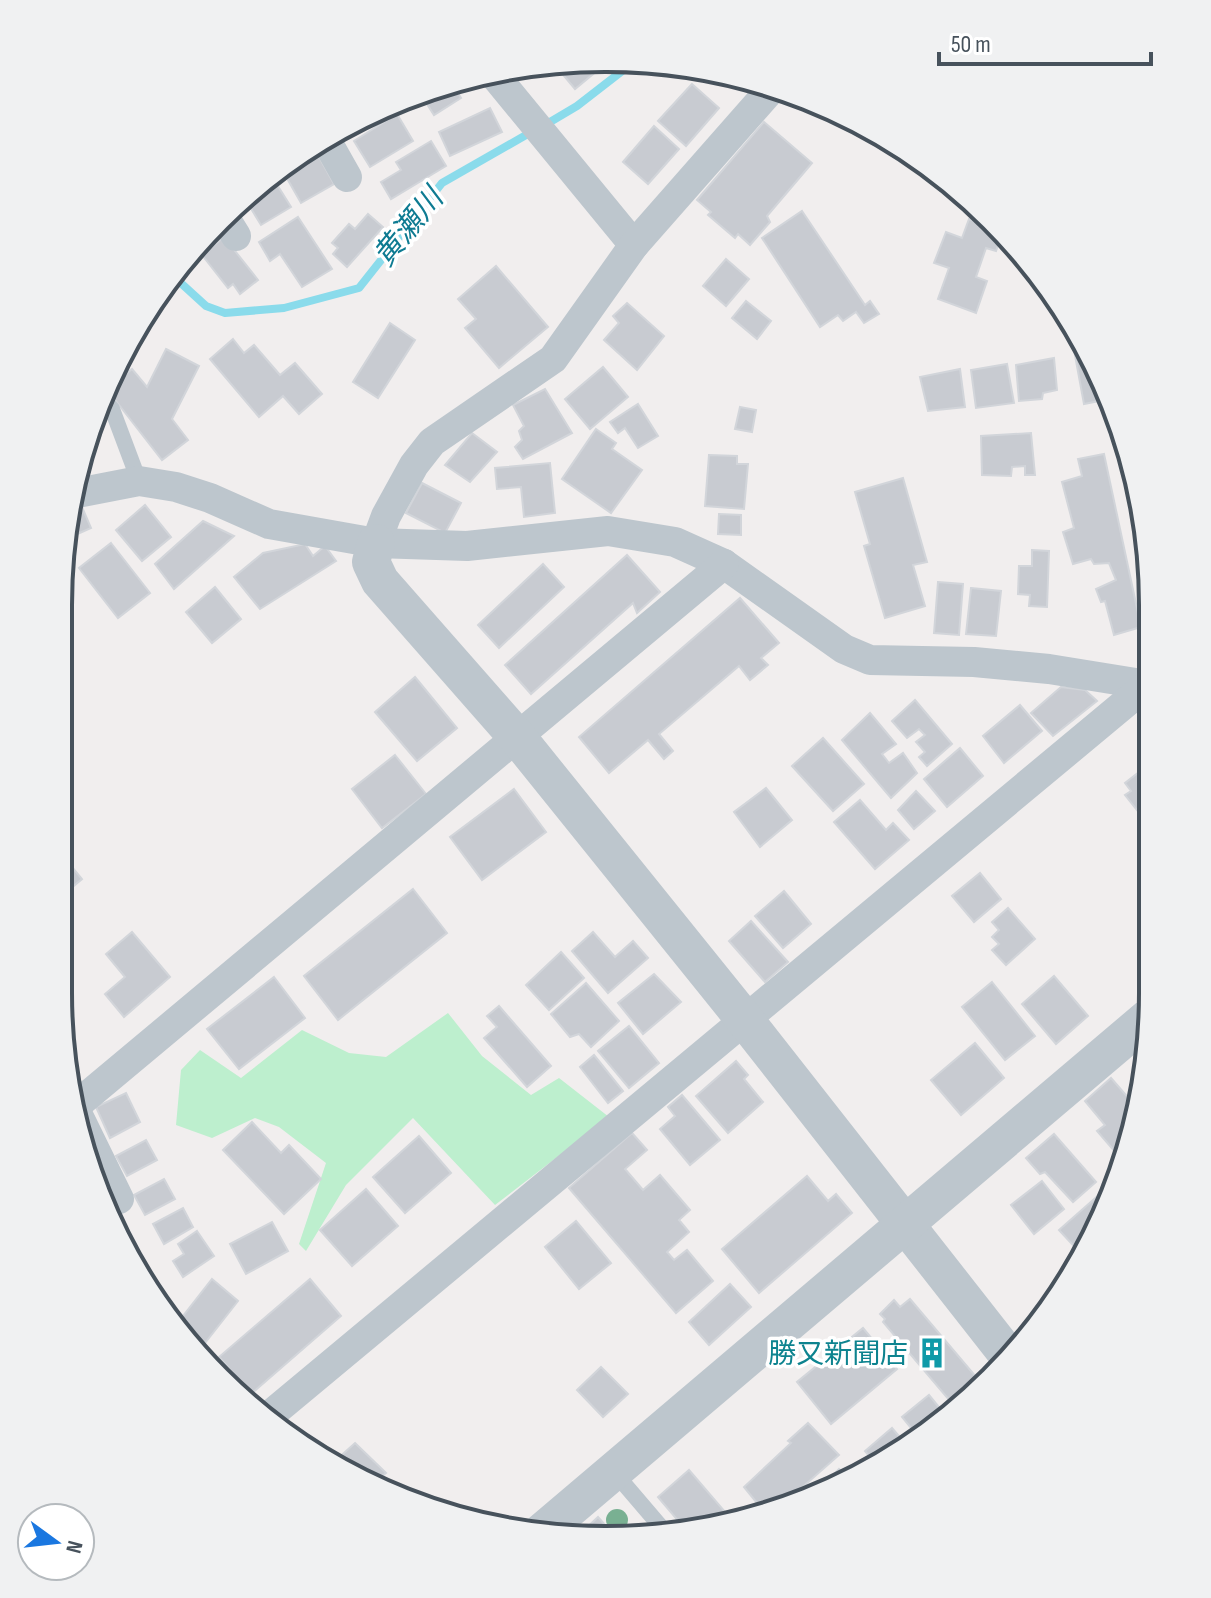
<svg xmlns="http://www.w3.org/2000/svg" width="1211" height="1598" font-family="'Sofia Sans Condensed','Noto Sans JP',sans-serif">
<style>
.green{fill:#bdefce}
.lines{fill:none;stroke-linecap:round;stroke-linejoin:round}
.stream{stroke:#8adbeb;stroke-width:8}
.building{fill:#c8cbd1;stroke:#d2d5da;stroke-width:2}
.service{stroke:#bdc6cd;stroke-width:16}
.minor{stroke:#bdc6cd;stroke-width:30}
.tertiary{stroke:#bdc6cd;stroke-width:38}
.tree{fill:#79b092}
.labels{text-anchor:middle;stroke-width:7;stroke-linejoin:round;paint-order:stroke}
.culture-label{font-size:28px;fill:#0d838f;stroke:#fff;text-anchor:end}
.water-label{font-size:30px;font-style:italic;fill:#0e7b92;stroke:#fff}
.rim{fill:none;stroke:#47525c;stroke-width:4}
</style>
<rect width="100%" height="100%" fill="#f1eeee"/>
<polygon class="green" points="448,1013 482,1056 531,1095 559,1078 609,1117 495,1205 413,1118 346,1185 306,1251 299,1244 326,1163 279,1127 255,1118 212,1138 176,1125 181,1070 200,1050 241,1078 302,1030 349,1053 386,1057"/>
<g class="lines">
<g class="stream">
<polyline points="545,125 577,106 626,68 628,60"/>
<polyline points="172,275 206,306 225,313 284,308 359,288 442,183 533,131"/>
</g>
</g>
<g class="building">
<polygon points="599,59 604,65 575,89 555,65"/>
<polygon points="452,83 461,98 434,115 420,93"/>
<polygon points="692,84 719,108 686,146 658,121"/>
<polygon points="490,108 502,132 450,156 439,132"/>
<polygon points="397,114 413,141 370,167 354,141"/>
<polygon points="764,122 812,163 767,216 770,222 750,245 738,234 735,238 708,215 711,212 697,200"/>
<polygon points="654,126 679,149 648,184 623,162"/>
<polygon points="431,141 446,166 391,199 381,182 401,170 396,162"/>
<polygon points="313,146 334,184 301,203 284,173 291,169 287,162"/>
<polygon points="271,175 291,207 261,225 244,197"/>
<polygon points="802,211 865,305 870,301 879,314 864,323 856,312 843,321 838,315 820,327 762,238"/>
<polygon points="368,214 383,227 347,267 333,254 338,248 332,243 349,224 355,229"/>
<polygon points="298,217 332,269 302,287 280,254 270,261 259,242"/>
<polygon points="969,219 1003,231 996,251 986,248 976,277 987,281 976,313 938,299 949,268 934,263 946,232 962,238"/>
<polygon points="224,237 258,280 240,294 233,284 228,288 202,255"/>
<polygon points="726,259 749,279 726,306 703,286"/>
<polygon points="496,266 548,327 499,368 465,328 476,319 458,299"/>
<polygon points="746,301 771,321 757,339 732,318"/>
<polygon points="627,303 664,336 637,370 604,340 619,323 613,316"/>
<polygon points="390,323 415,340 378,398 353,382"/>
<polygon points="233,339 244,353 254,345 280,375 295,363 322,394 299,414 283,396 259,417 210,359"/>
<polygon points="166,349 199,366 172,419 188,440 162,460 109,392 113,385 132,369 147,387"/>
<polygon points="1084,349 1109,399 1084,404 1074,350"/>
<polygon points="1054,358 1057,390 1043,393 1042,399 1019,401 1016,365"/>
<polygon points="1007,364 1014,403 976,408 971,370"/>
<polygon points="603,367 628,397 590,429 565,399"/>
<polygon points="960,369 965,407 928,411 920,377"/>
<polygon points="545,389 572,433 523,459 515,447 522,440 519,431 524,426 513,405"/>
<polygon points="638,404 658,436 638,448 625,428 618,433 610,422"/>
<polygon points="740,407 756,410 752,432 735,429"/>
<polygon points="596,429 616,443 612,449 642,470 611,513 562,479"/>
<polygon points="472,433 497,452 470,482 445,465"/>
<polygon points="1031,433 1035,475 1025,475 1025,466 1012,467 1011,476 982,475 981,436"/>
<polygon points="1104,454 1141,627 1114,635 1105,601 1101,602 1096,589 1116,580 1109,563 1094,564 1091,559 1073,564 1063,532 1074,528 1062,482 1082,476 1078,459"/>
<polygon points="709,455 737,456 737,464 748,464 744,509 705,506"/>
<polygon points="550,463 555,513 524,517 521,487 497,489 495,468"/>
<polygon points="903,478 927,562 913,565 925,606 885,618 864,546 870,544 855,492"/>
<polygon points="422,483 461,503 445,533 406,513"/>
<polygon points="145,505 171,537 142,561 116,530"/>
<polygon points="82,507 91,528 64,540 69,513"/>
<polygon points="719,514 741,515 741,535 718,534"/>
<polygon points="203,521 234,536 174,589 155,564"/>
<polygon points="111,543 150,593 118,618 79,568"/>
<polygon points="305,544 313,556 325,546 336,561 260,609 234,577 263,553"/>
<polygon points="1032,550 1049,551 1047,607 1029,606 1030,595 1018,594 1019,566 1032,566"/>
<polygon points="627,555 660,592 637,613 633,603 531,694 505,665"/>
<polygon points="543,564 564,587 499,648 478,625"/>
<polygon points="938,582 963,584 959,635 934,633"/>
<polygon points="215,587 241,619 212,643 186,612"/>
<polygon points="971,588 1001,591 996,636 966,634"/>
<polygon points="740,598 779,643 761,658 768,665 750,680 739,666 659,734 673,751 664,759 648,740 609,773 579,737"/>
<polygon points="415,677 457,728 417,761 375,712"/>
<polygon points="1061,687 1085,690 1097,701 1053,736 1031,713"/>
<polygon points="915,700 952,744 927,766 919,757 925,752 916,742 925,735 919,729 907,738 892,721"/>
<polygon points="1020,705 1042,731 1004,763 983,736"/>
<polygon points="870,713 896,744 882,754 889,763 903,753 917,773 891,798 842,740"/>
<polygon points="823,738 864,784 833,811 792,766"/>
<polygon points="960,748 983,776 947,807 924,779"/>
<polygon points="395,755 426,794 382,828 352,789"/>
<polygon points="1148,765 1148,806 1146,803 1137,810 1125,795 1131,791 1125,783"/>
<polygon points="766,788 792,820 760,847 734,812"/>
<polygon points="514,789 546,832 482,880 450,837"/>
<polygon points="916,791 935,811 914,829 898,810"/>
<polygon points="860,800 886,830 893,823 909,840 875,869 834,822"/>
<polygon points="58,850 82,879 58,899"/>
<polygon points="980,873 1001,899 974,922 952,896"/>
<polygon points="413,889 447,933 338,1020 304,976"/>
<polygon points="784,891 811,924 783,948 755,916"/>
<polygon points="1008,908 1035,939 1006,965 992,950 999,944 992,937 999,930 992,922"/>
<polygon points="751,921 788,962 765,982 729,941"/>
<polygon points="132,932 170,977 124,1017 105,994 125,977 106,954"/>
<polygon points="593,932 615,957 633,941 648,958 608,993 572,951"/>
<polygon points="561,952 584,978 549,1010 526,985"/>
<polygon points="654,974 681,1002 643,1034 618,1003"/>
<polygon points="1054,976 1088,1016 1056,1044 1022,1004"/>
<polygon points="274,977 305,1018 239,1069 207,1029"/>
<polygon points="992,982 1035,1036 1005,1060 962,1007"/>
<polygon points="586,983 619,1021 591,1047 579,1034 570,1037 551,1014"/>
<polygon points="499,1006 551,1066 527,1087 484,1038 497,1027 487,1016"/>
<polygon points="629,1026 659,1063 629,1088 598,1051"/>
<polygon points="975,1043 1004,1078 961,1115 931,1080"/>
<polygon points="594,1055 623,1091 608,1103 580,1067"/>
<polygon points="736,1061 748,1075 744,1079 763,1102 728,1133 696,1096"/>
<polygon points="1111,1078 1138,1109 1130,1143 1117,1154 1097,1131 1105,1125 1085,1101"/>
<polygon points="126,1093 140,1122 110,1138 96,1107"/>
<polygon points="682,1095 720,1140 690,1165 660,1129 675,1116 668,1107"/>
<polygon points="252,1122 281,1153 289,1145 321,1179 284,1214 223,1150"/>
<polygon points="632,1133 647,1150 625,1169 643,1190 660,1175 690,1210 679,1220 689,1232 667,1252 674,1260 687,1250 713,1281 676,1313 569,1188"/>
<polygon points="1054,1134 1096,1182 1073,1202 1045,1172 1040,1174 1026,1158"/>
<polygon points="419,1136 451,1173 405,1213 373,1177"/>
<polygon points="146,1140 157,1160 127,1176 116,1156"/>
<polygon points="807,1176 828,1201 836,1194 852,1213 759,1293 722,1249"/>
<polygon points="164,1179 175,1199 145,1215 134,1195"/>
<polygon points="1042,1181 1064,1209 1034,1234 1011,1205"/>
<polygon points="366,1189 398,1226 352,1266 320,1230"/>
<polygon points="1100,1194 1108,1203 1084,1257 1059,1230"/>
<polygon points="183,1208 193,1227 164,1244 153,1224"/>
<polygon points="576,1221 611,1263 579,1289 545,1247"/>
<polygon points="272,1222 288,1251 246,1274 230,1244"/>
<polygon points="197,1231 214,1256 183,1277 173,1261 184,1254 178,1244"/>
<polygon points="212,1279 238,1301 201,1348 185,1336 176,1325"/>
<polygon points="310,1279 341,1316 251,1394 219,1357"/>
<polygon points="730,1284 751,1307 709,1345 689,1322"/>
<polygon points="910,1299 982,1384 956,1408 883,1322 885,1319 880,1314 894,1300 900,1307"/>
<polygon points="863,1328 897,1369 831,1424 797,1382"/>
<polygon points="601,1367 628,1394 603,1417 577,1390"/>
<polygon points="929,1395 946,1416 920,1439 902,1417"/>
<polygon points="808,1423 839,1455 773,1513 766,1514 744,1487 791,1443 788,1441"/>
<polygon points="892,1428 909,1448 876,1464 865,1451"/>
<polygon points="355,1443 386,1473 370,1486 334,1462"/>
<polygon points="839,1469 848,1478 818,1493 817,1492"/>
<polygon points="689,1470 732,1520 732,1521 686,1530 658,1497"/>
<polygon points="598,1517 613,1534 609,1537 584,1535 582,1532"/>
<polygon points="647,1524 656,1536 629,1538"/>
</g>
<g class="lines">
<g class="service">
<polyline points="105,402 112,409 139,481"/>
<polyline points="614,1472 667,1534"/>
</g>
<g class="minor">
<polyline points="491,71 634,245"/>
<polyline points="325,138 347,177"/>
<polyline points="223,215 236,236"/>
<polyline points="72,494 139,481 176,487 210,498 269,524 376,543 386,516 414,465 432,442 553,359 634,245 773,87"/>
<polyline points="376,543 467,546 608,531 675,542 724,564 844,649 870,660 974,662 1049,669 1148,685"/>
<polyline points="74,1107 119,1199"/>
<polyline points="73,1108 724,564"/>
<polyline points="269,1416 1147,685"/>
</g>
<g class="tertiary">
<polyline points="376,543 371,562 380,581 517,737 745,1020 1011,1359"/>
<polyline points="542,1532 1148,1018"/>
</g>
</g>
<circle class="tree" cx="617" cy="1520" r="11"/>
<defs>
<g id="building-bare" transform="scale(2.4)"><path d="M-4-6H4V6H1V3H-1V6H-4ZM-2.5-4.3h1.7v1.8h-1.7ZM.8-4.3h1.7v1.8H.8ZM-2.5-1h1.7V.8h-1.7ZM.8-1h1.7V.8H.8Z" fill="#0f9aa8" stroke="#fff" stroke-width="2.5" paint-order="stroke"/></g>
</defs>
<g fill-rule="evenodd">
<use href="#building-bare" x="932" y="1353"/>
</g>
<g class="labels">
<g class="culture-label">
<text x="908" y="1363">勝又新聞店</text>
</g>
<g class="water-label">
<text transform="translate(408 227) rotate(-51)" y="10">黄瀬川</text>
</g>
</g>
<path d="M0 0H1211V1598H0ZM605 72H606A533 533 0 0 1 1139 605V993A533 533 0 0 1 606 1526H605A533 533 0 0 1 72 993V605A533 533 0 0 1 605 72Z" fill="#f0f1f2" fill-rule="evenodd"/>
<path class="rim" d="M605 72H606A533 533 0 0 1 1139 605V993A533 533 0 0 1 606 1526H605A533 533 0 0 1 72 993V605A533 533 0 0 1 605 72Z"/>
<g transform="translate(56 1542) rotate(105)"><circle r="38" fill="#ffffff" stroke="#b5babe" stroke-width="2"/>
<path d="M0-6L14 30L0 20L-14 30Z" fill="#1a77e0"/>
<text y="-12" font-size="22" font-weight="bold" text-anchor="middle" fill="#47525c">N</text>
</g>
<path d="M939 52v12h212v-12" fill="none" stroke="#47525c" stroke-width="4"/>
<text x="951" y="52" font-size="24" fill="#47525c" stroke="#ffffff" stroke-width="6" paint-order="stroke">50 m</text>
</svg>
